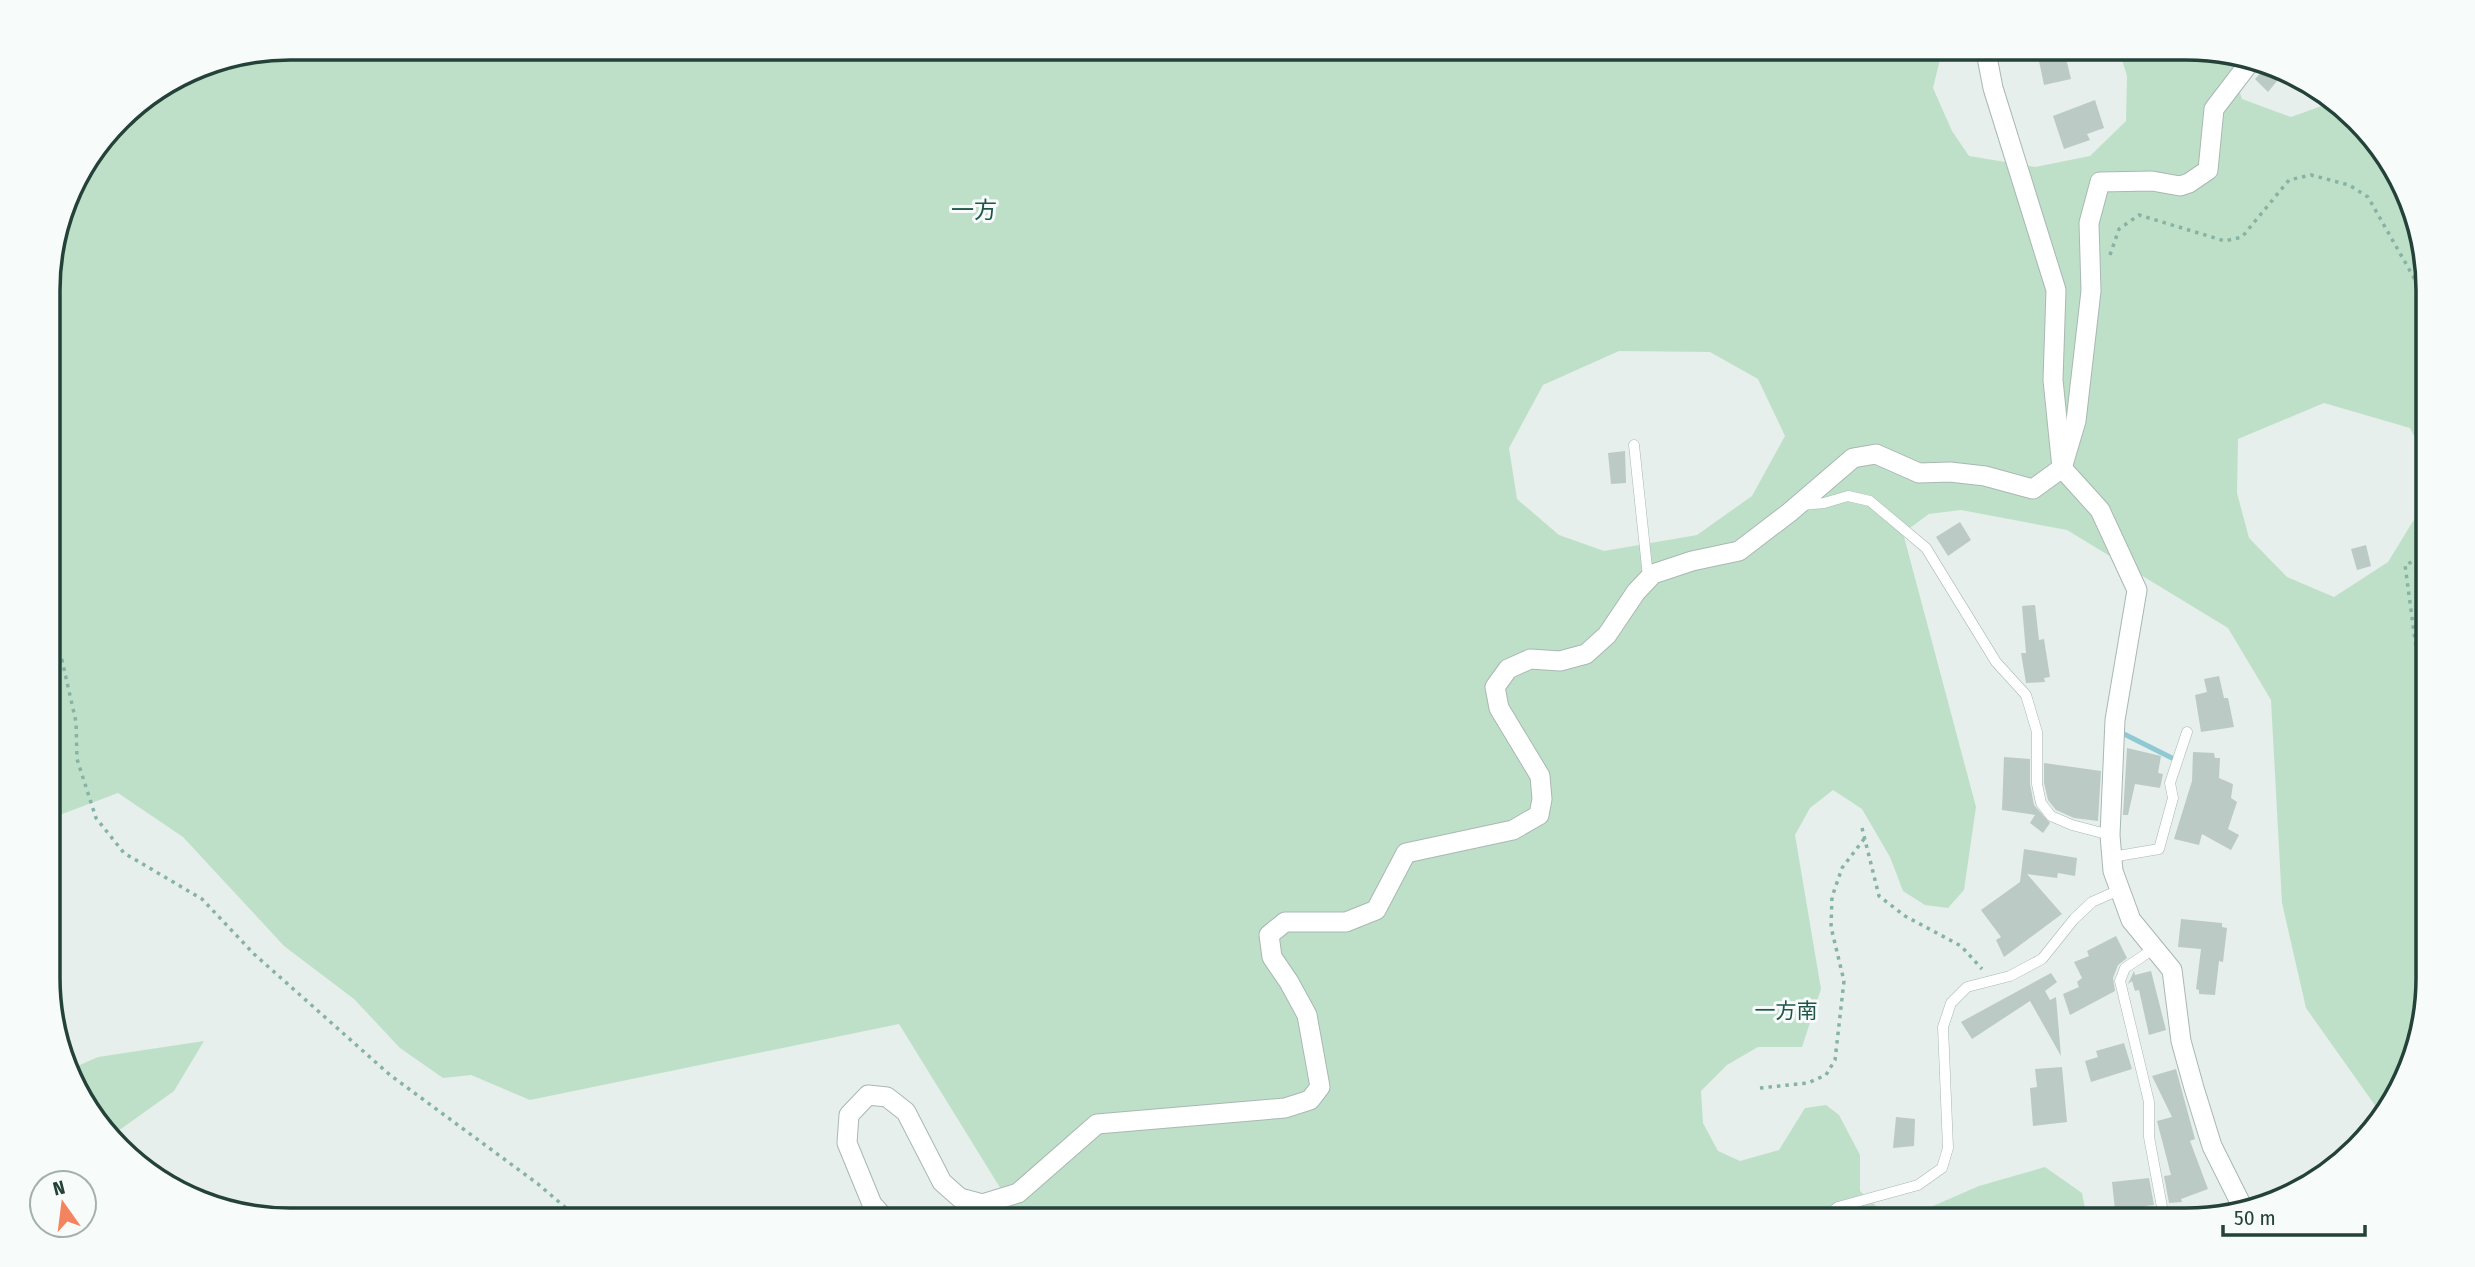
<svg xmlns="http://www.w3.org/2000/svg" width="2475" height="1267" font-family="'Fira Sans Condensed','Noto Sans JP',sans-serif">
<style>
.green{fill:#bfe0c8;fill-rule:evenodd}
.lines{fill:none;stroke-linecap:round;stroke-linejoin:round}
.stream{stroke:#8ec9d4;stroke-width:5}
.building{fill:#bbcac4}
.service-casing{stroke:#a8b8b2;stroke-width:11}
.minor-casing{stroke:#a8b8b2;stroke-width:21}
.path{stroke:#86b3a5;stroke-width:3.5;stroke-dasharray:3.5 5;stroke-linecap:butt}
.service{stroke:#fff;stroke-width:10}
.minor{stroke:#fff;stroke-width:19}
.labels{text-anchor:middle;stroke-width:6;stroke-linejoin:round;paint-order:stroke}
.neighbourhood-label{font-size:21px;fill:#1f5548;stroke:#f7fbf9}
.quarter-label{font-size:23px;fill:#1f5548;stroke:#f7fbf9}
.rim{fill:none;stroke:#24423a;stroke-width:3.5}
</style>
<rect width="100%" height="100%" fill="#e6efeb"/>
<g class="green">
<path d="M289,47h1654l-10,41 19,43 17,25 66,11 55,-11 36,-35 1,-45 -9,-29h68l43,10 13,42 49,18 39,-14 48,39 48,116v202l-16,-32 -86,-25 -86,36 -1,54 12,45 38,39 47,20 54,-35 38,-62 2,478 -25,107 -24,26 -73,-103 -24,-105 -11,-203 -43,-72 -161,-98 -106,-20 -32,4 -26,19 73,274 -12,83 -16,18 -23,-3 -22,-14 -13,-34 -28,-48 -29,-19 -23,18 -15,27 26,154 -19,58h-44l-31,18 -26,26 2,32 15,28 22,10 39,-11 26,-42 21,-3 13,10 21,40v36l30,28 -870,1 -121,-196 -369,76 -59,-25 -28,3 -43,-30 -46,-49 -70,-53 -101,-109 -65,-44 -69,26 -1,-546 24,-91 57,-74 68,-42zM1619,351l91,1 48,27 27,57 -33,60 -55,39 -93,16 -45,-16 -42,-36 -8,-51 34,-63z"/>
<polygon points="204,1041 174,1091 111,1136 97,1125 73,1068 98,1057"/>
<polygon points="2045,1167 2082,1193 2087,1219 1903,1219 1979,1186"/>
</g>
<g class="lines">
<polyline class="stream" points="2124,734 2172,758"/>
</g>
<g class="building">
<polygon points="2064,50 2071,79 2044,85 2038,56"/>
<polygon points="2267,66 2286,70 2268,92 2255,79"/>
<polygon points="2095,100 2104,128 2087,134 2090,140 2064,149 2053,116"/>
<polygon points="1625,451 1626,483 1611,484 1608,453"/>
<polygon points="1960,522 1971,540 1948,556 1936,537"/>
<polygon points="2366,545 2371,566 2357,570 2351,549"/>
<polygon points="2035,605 2039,640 2044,639 2050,677 2044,678 2045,682 2026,683 2021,653 2026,653 2022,606"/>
<polygon points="2219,676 2224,698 2228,698 2234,727 2201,732 2195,695 2207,692 2204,679"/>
<polygon points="2127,748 2161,756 2158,773 2163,774 2160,788 2135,784 2128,815 2123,815"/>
<polygon points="2193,752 2214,753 2215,758 2220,758 2219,778 2233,784 2231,798 2237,802 2228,829 2239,835 2231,850 2202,834 2199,845 2174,839 2192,781"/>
<polygon points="2004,757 2030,759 2030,784 2034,805 2050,823 2043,833 2030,823 2035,815 2002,810"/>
<polygon points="2044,763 2101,771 2098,821 2074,818 2056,810 2048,800 2044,783"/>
<polygon points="2024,849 2077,858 2075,876 2058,873 2057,878 2027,874 2062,914 2004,957 1996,940 2001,937 1981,910 2020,882"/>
<polygon points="2181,919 2222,923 2222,927 2227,928 2223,962 2219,961 2215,995 2199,994 2199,990 2196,989 2201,949 2178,947"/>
<polygon points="2116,936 2127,958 2118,965 2113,978 2115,991 2070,1015 2063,994 2079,987 2077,982 2082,978 2074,962 2089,956 2087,951"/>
<polygon points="2134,971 2135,975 2151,971 2166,1030 2149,1035 2139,990 2135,991 2132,981 2128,984"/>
<polygon points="2051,973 2057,982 2045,991 2050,1000 2056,997 2061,1056 2030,1001 1972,1039 1961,1022"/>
<polygon points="2124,1043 2132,1069 2091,1082 2085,1061 2098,1057 2096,1051"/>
<polygon points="2062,1067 2067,1122 2033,1126 2030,1088 2037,1087 2035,1069"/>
<polygon points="2176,1069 2195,1139 2190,1141 2208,1189 2181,1199 2182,1202 2169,1203 2164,1176 2171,1175 2157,1121 2172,1117 2152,1076"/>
<polygon points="1896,1117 1915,1119 1914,1146 1893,1148"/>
<polygon points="2149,1178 2154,1205 2145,1206 2146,1219 2116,1219 2112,1182"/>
</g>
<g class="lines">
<g class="service-casing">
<g id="service">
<polyline points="1634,445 1648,577"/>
<polyline points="1802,505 1824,503 1848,496 1870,501 1926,548 1996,662 2026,695 2037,732 2037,784 2041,803 2051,816 2072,825 2110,835"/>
<polyline points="2112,857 2159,849 2173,798 2170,783 2187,732"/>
<polyline points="2155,948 2125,968 2120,981 2149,1102 2149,1137 2162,1207 2167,1219"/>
<polyline points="1822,1219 1838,1207 1918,1185 1942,1168 1948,1148 1943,1027 1951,1003 1967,987 2010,976 2042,959 2074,919 2092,902 2119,890"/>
</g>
</g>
<g class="minor-casing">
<g id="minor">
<polyline points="1987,47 1986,52 1993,88 2056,290 2053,380 2062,468 2100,510 2137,590 2115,720 2110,835 2113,871 2131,920 2172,970 2181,1041 2194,1088 2212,1146 2242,1206"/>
<polyline points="886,1220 872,1204 847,1143 849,1115 868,1095 887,1097 906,1112 942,1182 960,1198 982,1204 1018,1193 1097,1124 1285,1108 1310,1100 1320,1087 1307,1015 1289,982 1272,957 1269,935 1285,922 1346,922 1376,910 1406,853 1513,830 1539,815 1542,799 1540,776 1499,708 1495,687 1508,669 1530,659 1560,661 1586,654 1607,635 1636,592 1653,574 1692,561 1739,551 1790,512 1853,458 1876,454 1919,473 1950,472 1985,476 2033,489 2062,468 2076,421 2091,291 2089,223 2100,182 2152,181 2180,186 2189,183 2208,170 2214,109 2250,62"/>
</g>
</g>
<g class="path">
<polyline points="2110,255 2119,229 2139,215 2225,241 2242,237 2289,180 2311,175 2349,185 2368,197 2426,299"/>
<polyline points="2427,555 2405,565 2427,730"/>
<polyline points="2422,557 2427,581"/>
<polyline points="49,637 62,660 76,722 77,759 96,818 124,853 202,899 254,954 390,1075 538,1184 580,1220"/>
<polyline points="1862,828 1879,896 1905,916 1961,946 1982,969"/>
<polyline points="1760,1088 1808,1083 1826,1075 1835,1060 1844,981 1831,927 1832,897 1842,868 1864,839"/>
</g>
<use href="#service" class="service"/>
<use href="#minor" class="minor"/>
</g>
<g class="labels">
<g class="neighbourhood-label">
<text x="1786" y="1018">一方南</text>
</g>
<g class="quarter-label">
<text x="974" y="218">一方</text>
</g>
</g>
<path d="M0 0H2475V1267H0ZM290 60H2186A230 230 0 0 1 2416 290V978A230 230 0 0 1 2186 1208H290A230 230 0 0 1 60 978V290A230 230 0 0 1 290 60Z" fill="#f7fbf9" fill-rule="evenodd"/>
<path class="rim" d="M290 60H2186A230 230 0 0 1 2416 290V978A230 230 0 0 1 2186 1208H290A230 230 0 0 1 60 978V290A230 230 0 0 1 290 60Z"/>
<g transform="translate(63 1204) rotate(346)"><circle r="33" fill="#f7fbf9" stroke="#a3b1ad" stroke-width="2"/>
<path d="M0-5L12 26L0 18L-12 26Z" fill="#f4845f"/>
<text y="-10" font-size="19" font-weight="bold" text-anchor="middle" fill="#24423a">N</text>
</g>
<path d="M2223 1225v10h142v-10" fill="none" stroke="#24423a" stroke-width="3.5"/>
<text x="2234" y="1225" font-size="21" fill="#24423a" stroke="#f7fbf9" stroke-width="5" paint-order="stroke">50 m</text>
</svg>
